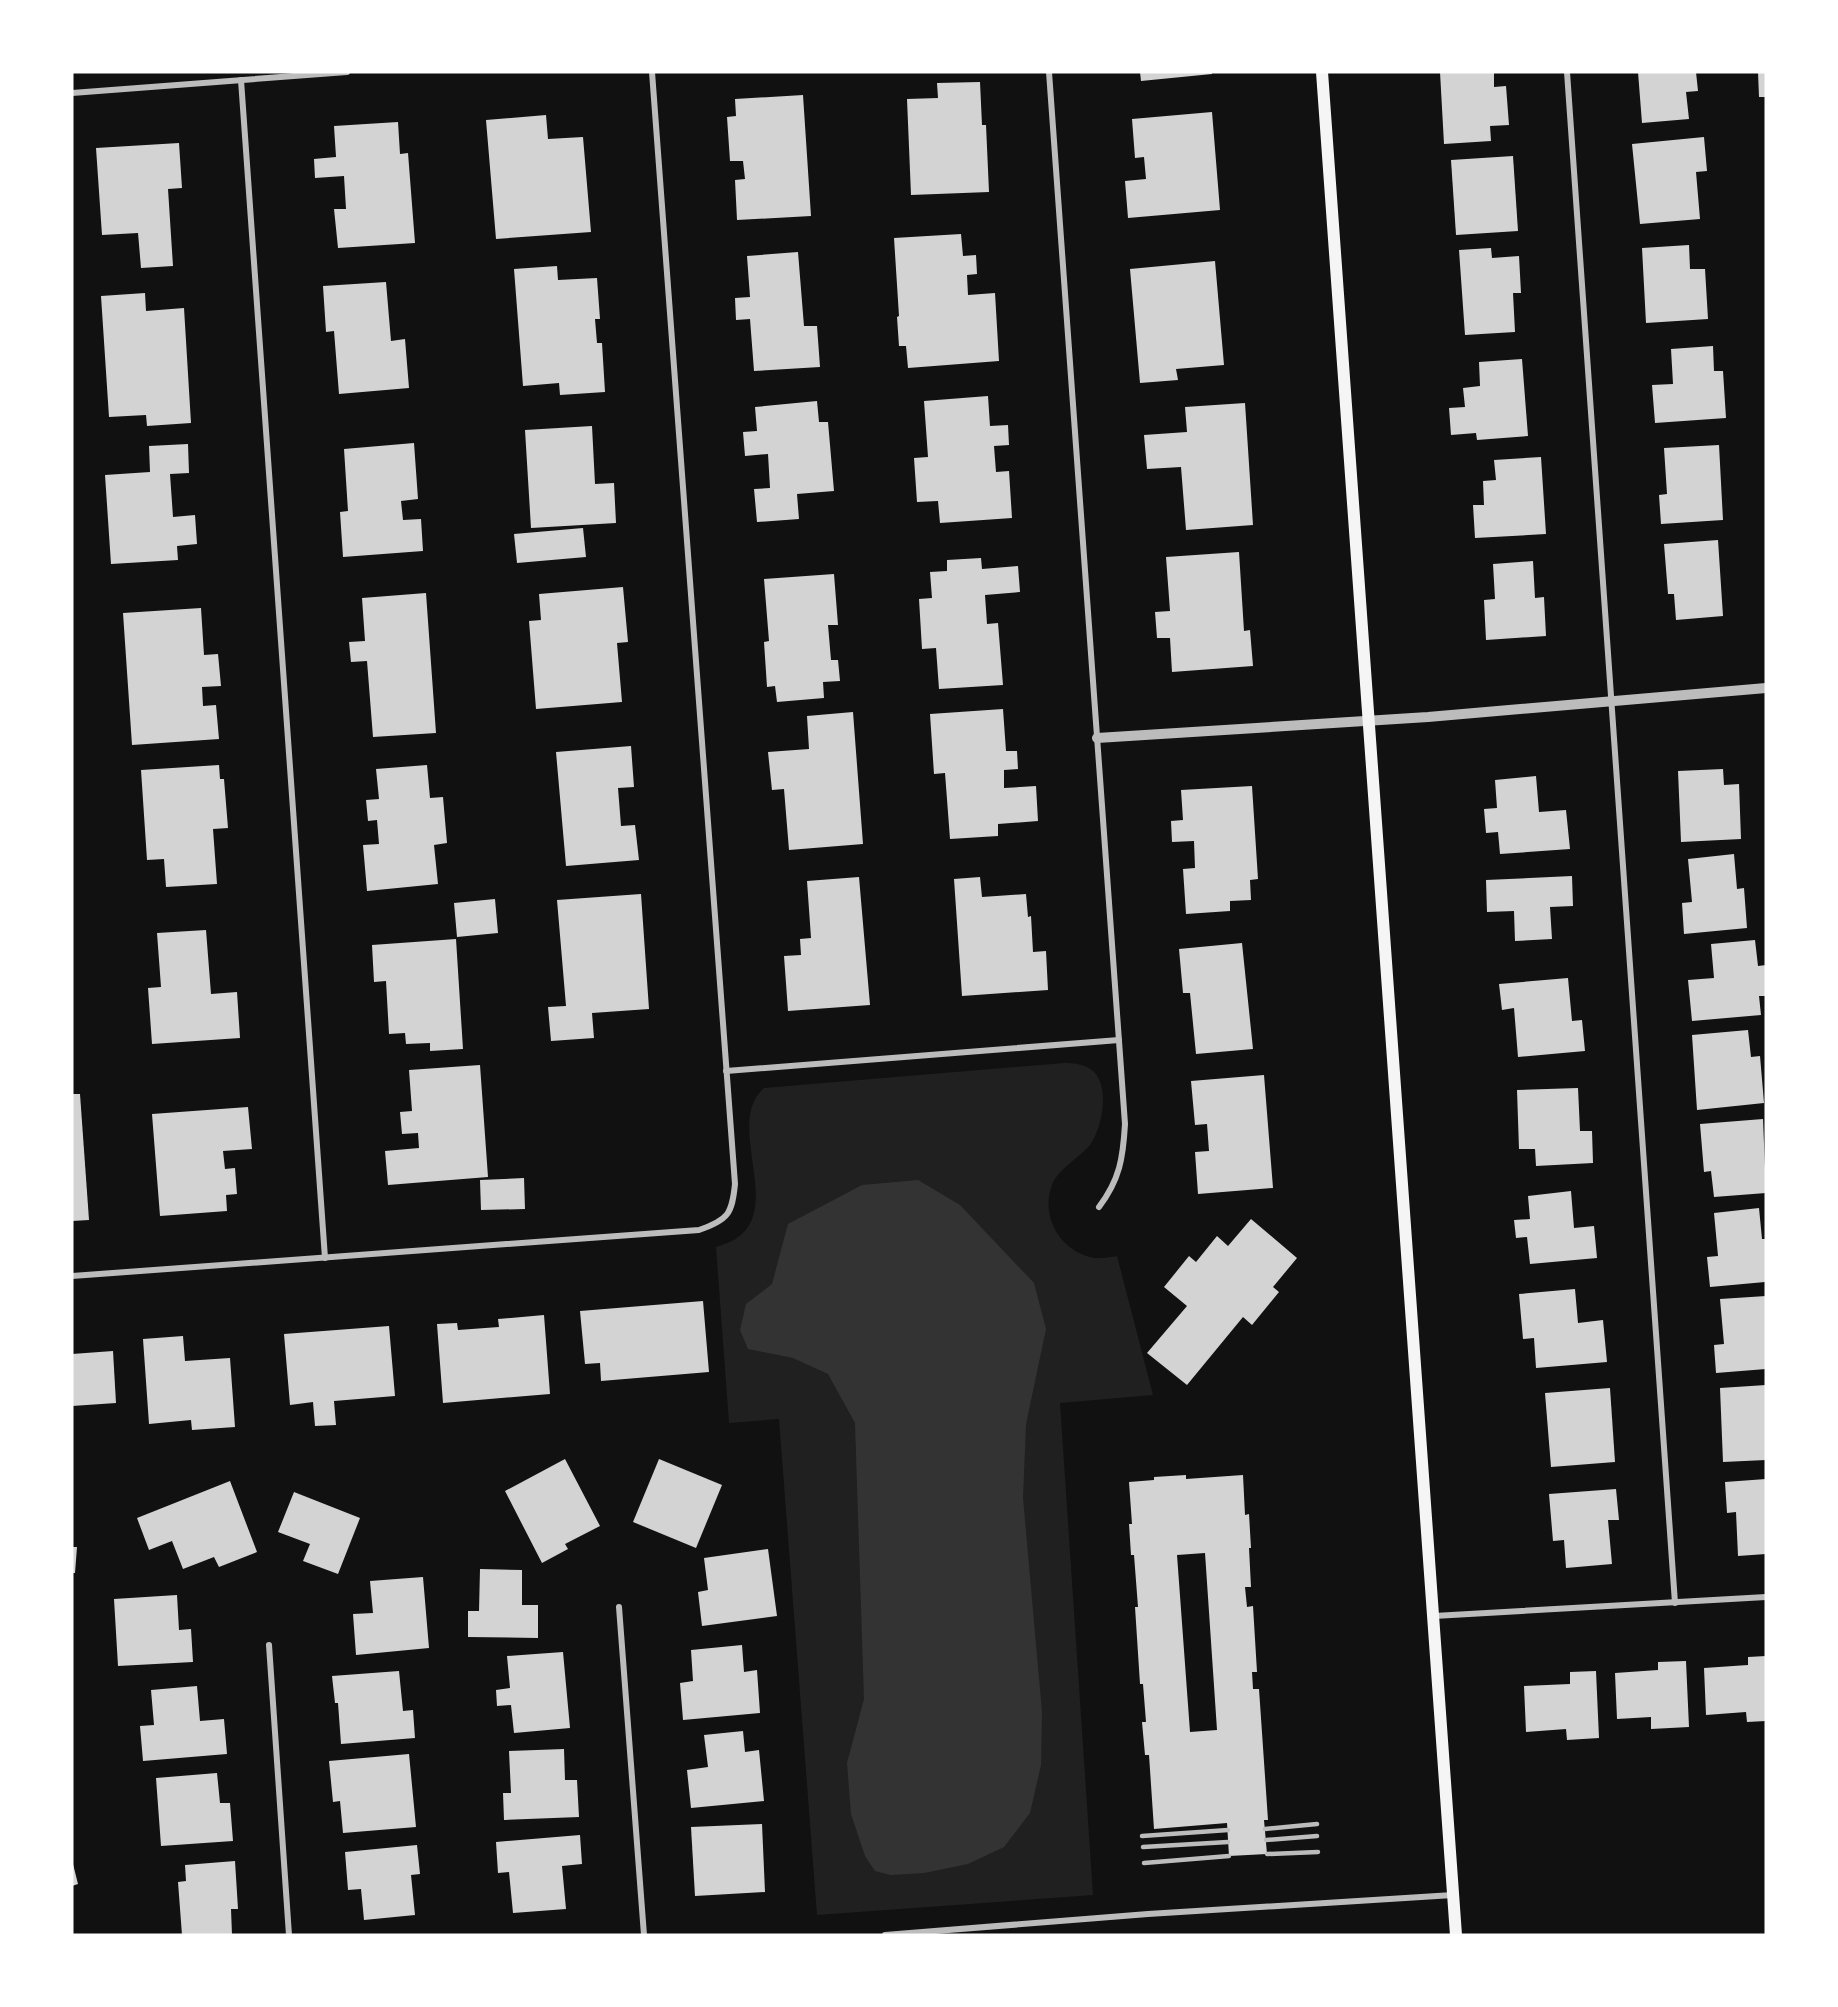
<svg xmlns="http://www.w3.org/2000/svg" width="1838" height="2007" font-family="'Fira Sans',sans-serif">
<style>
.green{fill:#202020}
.water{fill:#333}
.building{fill:#d3d3d3;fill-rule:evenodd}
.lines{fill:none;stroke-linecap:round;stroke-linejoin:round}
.service{stroke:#bcbcbc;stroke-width:4.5}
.minor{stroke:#bcbcbc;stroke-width:6}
.tertiary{stroke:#bcbcbc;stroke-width:10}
.secondary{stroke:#f5f5f5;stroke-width:12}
</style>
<rect width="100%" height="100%" fill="#111"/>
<path class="green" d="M1064,1063c10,0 22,1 30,9 16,16 8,56 -4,73 -11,13 -32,24 -38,40 -12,31 8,67 42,73 7,1 16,-1 23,-2l36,139 -93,8 33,492 -276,20 -38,-496 -50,4 -13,-176c83,-21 3,-120 48,-159z"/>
<polygon class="water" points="918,1180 960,1205 1034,1283 1046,1329 1026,1424 1023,1498 1042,1712 1041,1765 1030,1813 1004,1847 968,1864 924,1873 891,1875 875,1871 865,1856 851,1814 847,1763 864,1699 855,1423 828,1374 793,1358 748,1349 740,1330 746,1304 772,1284 788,1224 862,1185"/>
<g class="building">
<polygon points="1140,72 1212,72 1212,74 1141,81"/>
<polygon points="1440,72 1494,72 1494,87 1506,86 1509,125 1490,126 1491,141 1444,144"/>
<polygon points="1638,72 1696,72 1698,91 1686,92 1689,119 1642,123"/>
<polygon points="1758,72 1766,72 1766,97 1759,97"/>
<polygon points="980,82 982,125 986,125 989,192 911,195 907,99 938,98 937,83"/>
<polygon points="803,95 811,216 737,220 735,180 745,179 743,161 730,161 727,117 736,116 735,99"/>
<polygon points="1212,112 1220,210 1128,218 1125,181 1146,179 1144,157 1135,158 1132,119"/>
<polygon points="546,115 548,139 583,137 591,232 496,239 486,120"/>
<polygon points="398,122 400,154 408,153 415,243 338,248 334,209 346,209 344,176 315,178 314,159 336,157 334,126"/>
<polygon points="1704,137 1707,171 1696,172 1700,219 1640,224 1632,144"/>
<polygon points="179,143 182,188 168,189 173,266 141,268 138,233 102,235 96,148"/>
<polygon points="1513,156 1518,231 1456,235 1451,160"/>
<polygon points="961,234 963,256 976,255 977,274 967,275 968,295 995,293 999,361 908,368 906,346 899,346 897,317 899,316 894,238"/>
<polygon points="1689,245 1690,269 1705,269 1708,319 1646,323 1642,248"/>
<polygon points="1491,248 1492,258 1519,256 1521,293 1513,293 1515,332 1465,335 1459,250"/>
<polygon points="798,252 804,326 817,326 820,367 754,371 750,319 736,320 735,298 750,297 747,256"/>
<polygon points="1215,261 1224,365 1176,369 1178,380 1140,383 1130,269"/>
<polygon points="557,266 558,280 597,278 600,319 595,319 597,343 602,343 605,392 560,395 559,383 523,386 514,269"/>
<polygon points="386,282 391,341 405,339 409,388 339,394 334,331 326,332 323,286"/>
<polygon points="145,293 146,311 184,308 191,423 147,426 146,415 109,417 101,296"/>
<polygon points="1713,346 1714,371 1723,371 1726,418 1655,423 1652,385 1673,384 1671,349"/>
<polygon points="1522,359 1528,436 1477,440 1476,433 1451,435 1449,408 1465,407 1463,388 1480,386 1479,362"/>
<polygon points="988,396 990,426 1008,425 1009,445 994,446 996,472 1009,471 1012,518 940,523 938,501 917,502 914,458 928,457 924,401"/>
<polygon points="817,401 819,422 828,422 834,491 797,494 799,519 757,522 754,489 770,488 768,454 745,456 743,432 757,431 755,407"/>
<polygon points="1245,403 1253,525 1186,530 1181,467 1147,469 1144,435 1187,432 1185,407"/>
<polygon points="592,426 595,484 614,483 616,523 531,528 525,430"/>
<polygon points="414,443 418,499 401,501 403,520 421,519 423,551 343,557 340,512 348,511 344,449"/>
<polygon points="188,444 189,473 170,474 173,517 195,515 197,544 177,546 178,560 111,564 105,475 150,472 149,446"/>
<polygon points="1719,445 1723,520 1661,524 1659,495 1667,494 1664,448"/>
<polygon points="1541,457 1546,534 1475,538 1473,505 1484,505 1483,481 1496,480 1494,460"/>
<polygon points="583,528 586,557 517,563 514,534"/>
<polygon points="1718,540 1723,616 1676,620 1674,594 1668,594 1664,544"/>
<polygon points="1239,552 1244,631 1250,630 1253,666 1172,672 1170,638 1157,638 1155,612 1170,611 1166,557"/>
<polygon points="981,558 982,569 1018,566 1020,592 985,595 987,624 998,623 1003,685 939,689 936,648 922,649 919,599 932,598 930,572 947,571 947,560"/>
<polygon points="1533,561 1535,598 1544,597 1546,636 1486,640 1484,600 1495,599 1493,564"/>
<polygon points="834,574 838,625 828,625 831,660 838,660 840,681 823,682 824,698 777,702 775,686 767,687 764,642 769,641 764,579"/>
<polygon points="623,587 628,642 617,643 622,702 536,709 529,621 541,620 539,594"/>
<polygon points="426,593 436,733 373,737 367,661 351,662 349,642 365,641 362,598"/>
<polygon points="201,608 204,655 218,654 221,686 202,687 203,706 216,705 219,739 132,745 123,613"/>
<polygon points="1003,709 1006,751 1017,751 1018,769 1004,770 1004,788 1036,786 1038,821 998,824 998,836 950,839 945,773 934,774 930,714"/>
<polygon points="853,712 863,844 789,850 784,789 772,790 768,752 809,749 807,716"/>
<polygon points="631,746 634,787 618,788 621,826 635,825 639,860 566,866 556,752"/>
<polygon points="219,765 220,779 224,779 228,828 213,829 217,884 166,887 164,859 147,860 141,770"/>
<polygon points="427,765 430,798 443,797 447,843 434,845 438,884 367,891 363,845 379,844 377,820 368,821 366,800 379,799 376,769"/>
<polygon points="1723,769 1724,785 1739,784 1741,839 1681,842 1678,771"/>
<polygon points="1536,776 1539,812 1566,810 1570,849 1500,854 1498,832 1486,833 1484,809 1497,808 1495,780"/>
<polygon points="1252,786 1258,879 1250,880 1251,900 1230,901 1230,911 1186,914 1183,869 1195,868 1194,841 1172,842 1171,821 1183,820 1181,790"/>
<polygon points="1734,854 1737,889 1744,888 1747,928 1684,934 1682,903 1692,902 1688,859"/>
<polygon points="1572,876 1573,906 1550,907 1552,939 1515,941 1514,911 1487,912 1486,880"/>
<polygon points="859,877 870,1005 788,1011 784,956 801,955 800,939 811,938 807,881"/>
<polygon points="980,877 982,897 1026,894 1028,917 1031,916 1033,952 1046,951 1048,990 962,996 954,879"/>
<polygon points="641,894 649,1009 592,1013 594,1038 551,1041 548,1007 566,1006 557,900"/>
<polygon points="495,899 498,933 457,937 454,903"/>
<polygon points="206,930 211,994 237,992 240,1038 152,1044 148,988 161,987 157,933"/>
<polygon points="456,939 463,1049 430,1051 430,1043 406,1044 405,1033 389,1034 386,981 374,982 372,945"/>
<polygon points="1755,940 1758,966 1766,965 1766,996 1759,996 1761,1015 1692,1021 1688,980 1714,978 1711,944"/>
<polygon points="1242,943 1253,1049 1196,1054 1190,993 1183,993 1179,949"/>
<polygon points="1568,978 1572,1021 1582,1020 1585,1051 1518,1057 1514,1008 1502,1010 1499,984"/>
<polygon points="1748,1030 1751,1057 1760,1056 1764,1103 1697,1110 1692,1035"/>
<polygon points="480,1065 488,1177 388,1185 385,1151 419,1148 418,1133 402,1134 400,1112 412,1111 409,1070"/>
<polygon points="1264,1075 1273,1188 1198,1194 1195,1152 1209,1151 1207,1124 1195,1125 1191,1081"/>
<polygon points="1578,1088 1580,1131 1592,1131 1593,1163 1536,1166 1535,1149 1519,1149 1517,1090"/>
<polygon points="72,1094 80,1094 89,1220 72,1221"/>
<polygon points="248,1107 252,1149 223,1151 225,1169 235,1168 237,1194 226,1195 227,1211 160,1216 152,1114"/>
<polygon points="1763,1119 1766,1193 1714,1197 1711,1171 1704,1172 1700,1124"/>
<polygon points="524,1178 525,1209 481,1210 480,1180"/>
<polygon points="1571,1191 1574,1228 1594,1226 1597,1258 1530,1264 1527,1237 1516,1238 1514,1220 1530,1219 1528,1196"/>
<polygon points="1759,1208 1762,1239 1766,1239 1765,1282 1710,1287 1707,1257 1718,1256 1714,1213"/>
<polygon points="1251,1219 1297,1258 1273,1287 1279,1292 1252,1325 1243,1317 1187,1385 1147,1353 1187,1306 1164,1287 1189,1256 1196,1262 1217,1236 1228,1246"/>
<polygon points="1575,1289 1578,1323 1603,1320 1607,1362 1536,1368 1534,1338 1523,1339 1519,1294"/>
<polygon points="1766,1296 1766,1369 1716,1373 1714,1345 1724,1344 1720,1299"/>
<polygon points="703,1301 709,1372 601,1381 600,1363 585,1364 580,1311"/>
<polygon points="544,1315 550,1394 443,1403 437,1324 457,1323 458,1330 499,1327 498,1319"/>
<polygon points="389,1326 395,1396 334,1401 336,1425 315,1426 313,1402 290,1405 284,1334"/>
<polygon points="183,1336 185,1361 230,1358 235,1427 192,1430 191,1420 149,1424 143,1339"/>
<polygon points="113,1351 116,1403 72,1406 72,1354"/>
<polygon points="1766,1385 1766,1460 1723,1462 1720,1388"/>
<polygon points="1610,1388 1615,1462 1551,1467 1545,1393"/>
<polygon points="565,1459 600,1526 565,1544 568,1549 542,1563 505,1491"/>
<polygon points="659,1459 722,1485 696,1548 633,1522"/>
<path d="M1186,1475v4l57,-4 2,40 4,-1 2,34h-2l2,39h-6l2,20 6,-1 4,66h-5l1,17h6l9,131h-4l3,34 -38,2 -2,-33 -73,6 -5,-74h-4l-3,-33h4l-3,-38h-3l-5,-77h3l-4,-52h-3l-2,-31h3l-3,-42 25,-2v-3zM1205,1553l12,177 -27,2 -13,-177z"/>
<polygon points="1766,1479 1766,1554 1738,1556 1736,1512 1727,1513 1725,1482"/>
<polygon points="230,1481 257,1552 219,1567 214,1557 183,1569 172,1541 149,1550 137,1518"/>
<polygon points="1616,1489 1619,1520 1608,1520 1612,1564 1566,1568 1564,1540 1553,1541 1549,1494"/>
<polygon points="294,1492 360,1518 338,1574 303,1561 310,1544 278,1532"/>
<polygon points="72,1547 77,1547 75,1573 72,1573"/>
<polygon points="768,1549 777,1616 702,1626 698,1592 708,1590 704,1558"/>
<polygon points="480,1569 522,1570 522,1605 538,1605 538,1638 468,1637 468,1611 479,1611"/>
<polygon points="423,1577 429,1648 356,1655 353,1614 373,1613 370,1581"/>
<polygon points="177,1595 179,1630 191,1629 193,1662 118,1666 114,1599"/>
<polygon points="742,1645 744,1672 757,1670 760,1713 683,1720 680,1683 693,1681 691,1650"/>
<polygon points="563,1652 570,1728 514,1733 511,1705 497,1706 496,1690 510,1688 507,1656"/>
<polygon points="1766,1656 1766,1721 1747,1722 1746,1712 1706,1715 1704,1668 1748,1665 1748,1657"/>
<polygon points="1686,1661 1689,1727 1651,1729 1651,1717 1617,1719 1615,1673 1658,1670 1658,1662"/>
<polygon points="399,1671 403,1711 413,1710 415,1738 341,1744 338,1703 335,1703 332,1676"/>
<polygon points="1596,1671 1599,1738 1567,1740 1566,1729 1526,1732 1524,1686 1570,1684 1570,1672"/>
<polygon points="197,1686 200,1721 224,1719 227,1754 143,1761 140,1726 154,1725 151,1690"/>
<polygon points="743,1731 745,1752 759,1750 764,1801 691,1808 687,1770 708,1767 704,1735"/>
<polygon points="564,1749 565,1780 577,1780 579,1817 504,1820 503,1793 511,1793 509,1751"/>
<polygon points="409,1754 416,1827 343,1833 340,1801 333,1802 329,1761"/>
<polygon points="217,1773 220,1803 230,1803 233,1841 161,1846 156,1778"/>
<polygon points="762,1824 765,1892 695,1896 691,1827"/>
<polygon points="580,1835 582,1864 562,1866 566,1909 513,1913 509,1872 498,1873 496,1842"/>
<polygon points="417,1845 420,1874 411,1875 415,1915 364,1920 361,1889 348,1890 345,1852"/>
<polygon points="235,1861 238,1909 231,1909 232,1935 182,1935 178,1882 186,1881 185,1865"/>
<polygon points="73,1864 78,1884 72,1886 72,1865"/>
</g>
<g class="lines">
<g class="service">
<polyline points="1265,1829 1317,1824"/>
<polyline points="1142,1836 1228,1830"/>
<polyline points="1266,1840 1317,1836"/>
<polyline points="1143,1847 1228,1842"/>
<polyline points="1267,1854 1318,1852"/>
<polyline points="1144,1863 1229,1856"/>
</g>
<g class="minor">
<path d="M1049,72l76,1052c-2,34 -5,55 -26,83"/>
<polyline points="1567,72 1675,1603"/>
<polyline points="241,80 325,1258"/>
<polyline points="72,93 347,72"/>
<polyline points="726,1071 1119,1040"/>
<path d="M72,1276l627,-46c29,-10 33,-16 36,-46l-83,-1112"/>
<polyline points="619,1607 644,1935"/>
<polyline points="1434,1616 1766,1597"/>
<polyline points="269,1645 289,1935"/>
<polyline points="885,1935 1148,1914 1453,1895"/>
</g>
<polyline class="tertiary" points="1097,738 1428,717 1766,688"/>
<polyline class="secondary" points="1322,72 1456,1935"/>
</g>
<rect width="1838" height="2007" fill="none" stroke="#ffffff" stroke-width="147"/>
</svg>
